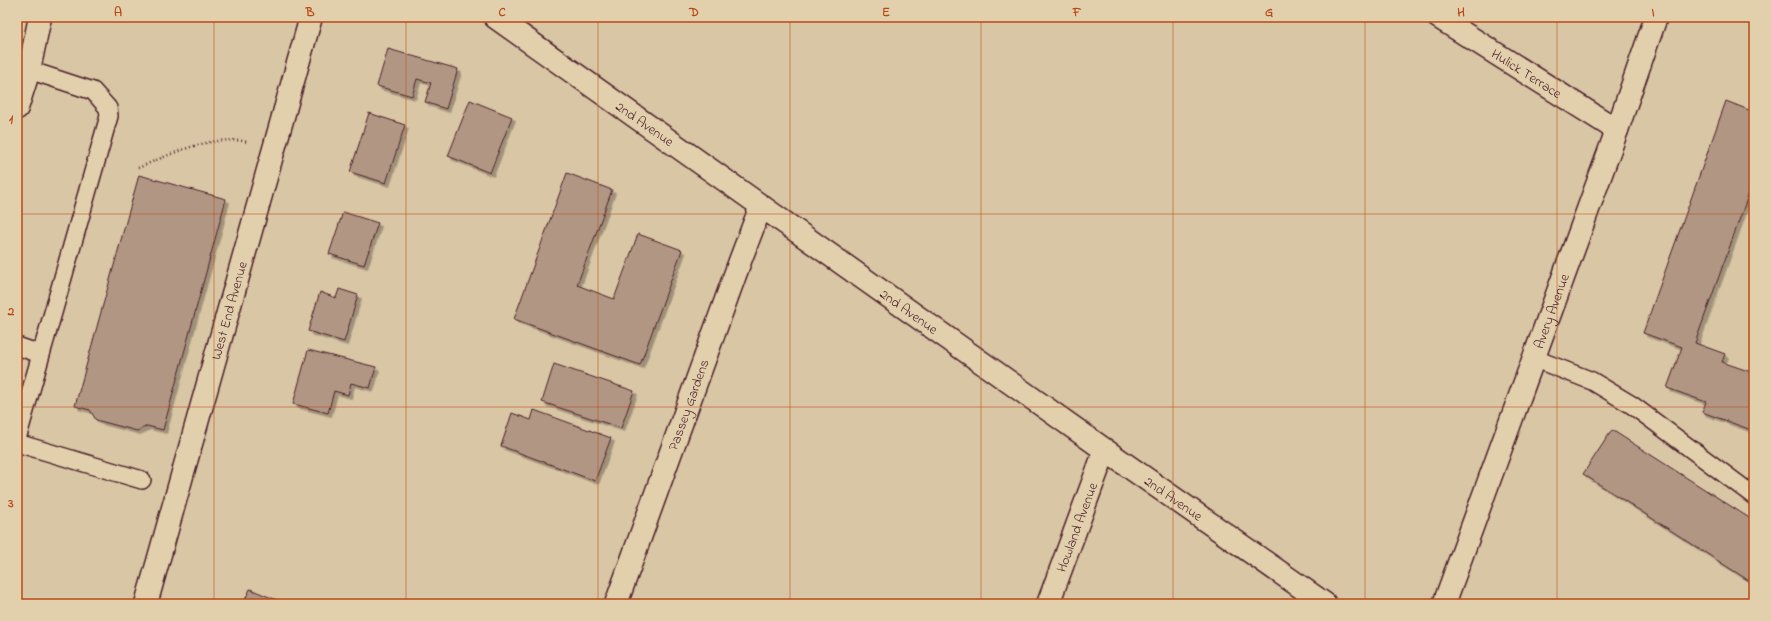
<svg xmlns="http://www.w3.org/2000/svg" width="1771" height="621" font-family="'Indie Flower',sans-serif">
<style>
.building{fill:#b19783;stroke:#4a1f2b;filter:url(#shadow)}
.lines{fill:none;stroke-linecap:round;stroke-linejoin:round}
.lane-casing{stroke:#4a1f2b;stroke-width:20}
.street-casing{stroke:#4a1f2b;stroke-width:25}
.secondary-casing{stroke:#4a1f2b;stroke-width:25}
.path{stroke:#4a1f2b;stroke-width:2.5;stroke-dasharray:1 3;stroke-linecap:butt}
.lane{stroke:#e2d0ad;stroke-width:17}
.street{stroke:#e2d0ad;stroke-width:22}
.secondary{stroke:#e2d0ad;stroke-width:22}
.grid{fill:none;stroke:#b94815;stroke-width:1;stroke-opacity:0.55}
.labels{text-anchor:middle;stroke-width:3;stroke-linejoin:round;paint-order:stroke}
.street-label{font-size:14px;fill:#4a1f2b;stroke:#e2d0ad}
.neatline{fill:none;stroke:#b94815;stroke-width:1.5}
.grid-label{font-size:13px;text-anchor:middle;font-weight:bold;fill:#b94815}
</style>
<defs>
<filter id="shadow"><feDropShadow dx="3.5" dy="3.5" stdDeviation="0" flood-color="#0004"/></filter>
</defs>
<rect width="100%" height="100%" fill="#d9c6a5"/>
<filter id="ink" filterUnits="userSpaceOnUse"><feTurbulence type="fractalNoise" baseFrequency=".025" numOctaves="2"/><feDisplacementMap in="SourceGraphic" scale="8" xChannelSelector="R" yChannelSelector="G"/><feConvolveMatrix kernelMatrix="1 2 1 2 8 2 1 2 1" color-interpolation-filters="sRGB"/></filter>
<g filter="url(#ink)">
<g class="building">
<polygon points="388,49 458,69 446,109 425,102 431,83 417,79 412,96 377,86"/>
<polygon points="470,100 512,117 490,173 448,156"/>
<polygon points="1726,101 1754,112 1754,179 1695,343 1725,354 1722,362 1754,373 1754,431 1702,412 1706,402 1667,388 1682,347 1643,333"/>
<polygon points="369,113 405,125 386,183 350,172"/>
<polygon points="567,173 612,190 577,285 614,299 638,234 682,250 640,365 514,319"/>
<polygon points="139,175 226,199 163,430 147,426 137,431 96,420 90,410 75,406"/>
<polygon points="343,212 378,223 364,265 329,254"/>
<polygon points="339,289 358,295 344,342 308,331 320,292 336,298"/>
<polygon points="308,350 376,367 370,388 351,383 348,395 334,391 328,413 293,404"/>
<polygon points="554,364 634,391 621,428 542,402"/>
<polygon points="534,410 611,438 595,481 501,446 512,413 531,420"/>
<polygon points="1612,430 1754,521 1754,584 1583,474"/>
<polygon points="250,589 286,604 243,604"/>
</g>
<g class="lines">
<g class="lane-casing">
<g id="lane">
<polyline points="17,346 40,354"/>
<polyline points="1533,358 1592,381 1632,405 1754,496"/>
<polyline points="17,439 109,116 108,108 93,91 29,70"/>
<polyline points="17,443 142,480"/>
</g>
</g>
<g class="street-casing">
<g id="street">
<path id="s1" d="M1438,17l179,113"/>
<polyline points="17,108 29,70 40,17"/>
<path id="s2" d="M146,604l165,-587"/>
<path id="s3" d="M616,604l124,-343 21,-55"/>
<path id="s4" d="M1048,604l57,-154"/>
<path id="s5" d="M1444,604l173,-474 39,-113"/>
</g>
</g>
<g class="secondary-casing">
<g id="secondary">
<path id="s6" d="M495,17l610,433 220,154"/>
</g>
</g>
<path class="path" d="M138,168c33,-14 73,-34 110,-26"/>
<use href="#lane" class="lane"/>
<use href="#street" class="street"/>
<use href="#secondary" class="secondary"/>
</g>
</g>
<path class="grid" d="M214,17v587M406,17v587M598,17v587M790,17v587M981,17v587M1173,17v587M1365,17v587M1557,17v587M17,214h1737M17,407h1737"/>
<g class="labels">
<g class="street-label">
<text dy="5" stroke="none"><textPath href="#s1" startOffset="105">Hulick Terrace</textPath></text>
<text dy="5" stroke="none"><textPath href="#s6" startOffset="184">2nd Avenue</textPath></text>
<text dy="5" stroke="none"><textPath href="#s2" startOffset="305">West End Avenue</textPath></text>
<text dy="5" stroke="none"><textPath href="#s6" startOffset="508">2nd Avenue</textPath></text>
<text dy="5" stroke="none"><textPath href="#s5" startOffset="312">Avery Avenue</textPath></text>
<text dy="5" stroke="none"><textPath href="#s3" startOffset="212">Passey Gardens</textPath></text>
<text dy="5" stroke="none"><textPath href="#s6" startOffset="832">2nd Avenue</textPath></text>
<text dy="5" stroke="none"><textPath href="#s4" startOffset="82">Howland Avenue</textPath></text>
</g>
</g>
<rect width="1771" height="621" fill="none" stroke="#e2d0ad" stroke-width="44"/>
<rect x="22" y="22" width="1727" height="577" class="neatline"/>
<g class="grid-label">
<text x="118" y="16">A</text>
<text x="310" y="16">B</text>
<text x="502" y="16">C</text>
<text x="694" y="16">D</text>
<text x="886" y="16">E</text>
<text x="1077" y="16">F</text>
<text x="1269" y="16">G</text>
<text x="1461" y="16">H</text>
<text x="1653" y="16">I</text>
<text x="11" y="123">1</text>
<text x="11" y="315">2</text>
<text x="11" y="507">3</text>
</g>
</svg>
